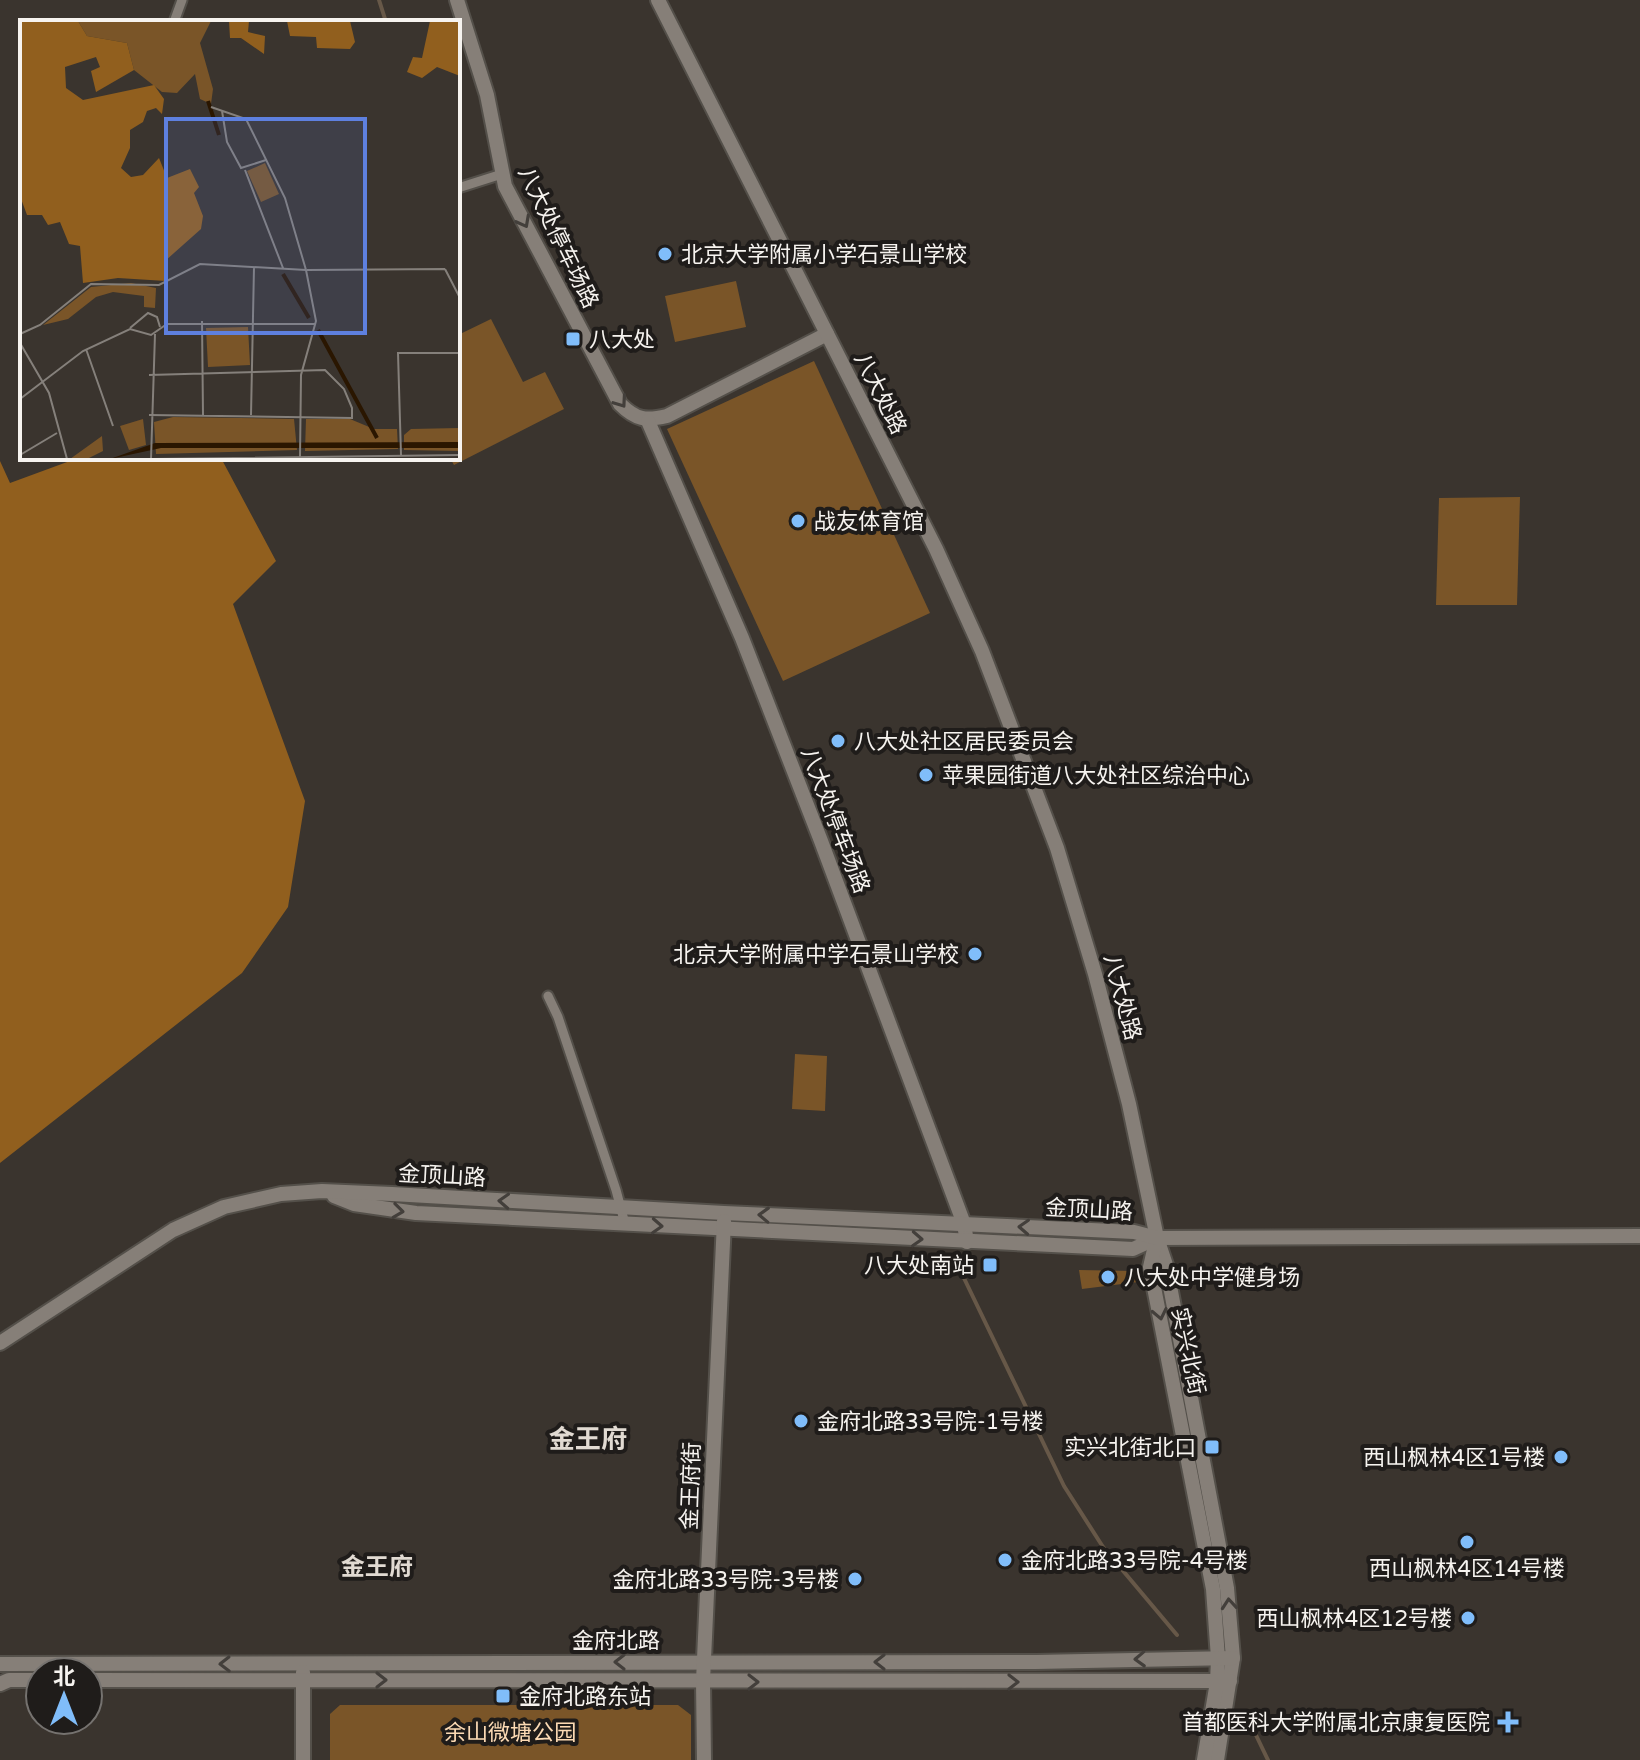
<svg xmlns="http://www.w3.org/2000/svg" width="1640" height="1760" font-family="'Varela Round','Noto Sans SC',sans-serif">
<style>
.green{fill:#7a5528}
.forest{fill:#915f1e}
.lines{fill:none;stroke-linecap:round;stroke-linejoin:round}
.stream{stroke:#675848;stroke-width:4}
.street-casing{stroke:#54504a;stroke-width:13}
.secondary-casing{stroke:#54504a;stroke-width:18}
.street{stroke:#867f78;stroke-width:9}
.secondary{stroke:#867f78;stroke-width:14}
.oneway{stroke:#433f3b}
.poi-dot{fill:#80bdfa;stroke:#1f1c1a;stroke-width:3}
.labels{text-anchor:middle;stroke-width:8;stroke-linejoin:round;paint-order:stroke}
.street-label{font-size:22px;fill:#f6f3ef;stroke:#1f1c1a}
.poi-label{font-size:22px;fill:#f6f3ef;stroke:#1f1c1a;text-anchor:start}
.park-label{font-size:22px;fill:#fcdab4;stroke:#1f1c1a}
.neighbourhood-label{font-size:24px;font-weight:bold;fill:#e1dad2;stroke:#1f1c1a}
.quarter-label{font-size:26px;font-weight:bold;fill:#e1dad2;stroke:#1f1c1a}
.inset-river{fill:none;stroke:#2a1600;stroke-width:4}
.inset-road{fill:none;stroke:#85807b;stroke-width:2}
.view{fill:#5e80df;fill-opacity:0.15;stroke:#5e80df;stroke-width:4}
.inset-edge{fill:none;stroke:#f6f3ef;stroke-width:4}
</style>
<rect width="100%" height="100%" fill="#3a342e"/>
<g class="green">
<polygon points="736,281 746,327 675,342 665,296"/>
<polygon points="491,319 523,382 545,372 564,409 454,465 450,458 458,458 458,335"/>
<polygon points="814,361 930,613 783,681 667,429"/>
<polygon points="1520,497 1517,605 1436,605 1439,498"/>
<polygon points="795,1054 827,1056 825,1111 792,1109"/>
<polygon points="1079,1270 1135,1271 1138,1282 1082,1289"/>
<polygon points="340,1705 678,1705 691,1715 691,1760 330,1760 330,1714"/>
</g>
<polygon class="forest" points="78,458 221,458 276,561 233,604 305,801 288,907 242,973 0,1163 0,461 10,483"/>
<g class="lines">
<g class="stream">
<polyline points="379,0 386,22"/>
<polyline points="962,1274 1064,1486 1103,1547 1177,1635"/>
<polyline points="1254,1731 1268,1760"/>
</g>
<g class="street-casing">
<g id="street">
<polyline points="174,22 182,0"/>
<polyline points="458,188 502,174"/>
<polyline points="548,996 558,1017 616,1190 625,1224"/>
</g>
</g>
<g class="secondary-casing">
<g id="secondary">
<path d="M457,0l30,95 18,91 115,218c16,16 26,17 47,12l160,-82"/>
<polyline points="658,0 936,549 982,651 1057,848 1095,974 1129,1104 1157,1238 1166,1265 1227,1588 1233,1658 1217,1760"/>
<polyline points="648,421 742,638 821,841 964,1224 967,1242"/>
<polyline points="334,1196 354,1204 416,1213 1133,1249 1157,1238"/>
<polyline points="1156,1241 1150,1267 1213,1589 1218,1658 1217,1682 1204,1760"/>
<polyline points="0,1343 173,1230 224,1207 281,1194 322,1191 392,1194 724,1213 1134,1232 1157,1238 1640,1236"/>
<polyline points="0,1664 1036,1662 1233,1658"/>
<polyline points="303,1672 303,1760"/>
<polyline points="88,1680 1230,1681"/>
<polyline points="0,1684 9,1680 40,1680"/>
<polyline points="704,1760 703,1681 724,1221"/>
</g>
</g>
<use href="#street" class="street"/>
<use href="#secondary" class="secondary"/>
</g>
<defs><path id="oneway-chevron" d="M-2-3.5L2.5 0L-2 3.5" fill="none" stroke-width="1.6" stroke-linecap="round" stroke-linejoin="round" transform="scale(2)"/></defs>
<g class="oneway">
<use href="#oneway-chevron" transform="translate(524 222) rotate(62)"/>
<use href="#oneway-chevron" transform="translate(621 402) rotate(55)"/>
<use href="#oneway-chevron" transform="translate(504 1201) rotate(-177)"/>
<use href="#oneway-chevron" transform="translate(398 1211) rotate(7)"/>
<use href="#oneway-chevron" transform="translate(764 1215) rotate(-178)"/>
<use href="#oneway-chevron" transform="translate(657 1226) rotate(3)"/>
<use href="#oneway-chevron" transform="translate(1024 1227) rotate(-177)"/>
<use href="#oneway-chevron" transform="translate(917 1239) rotate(3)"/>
<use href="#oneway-chevron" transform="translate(1160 1314) rotate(78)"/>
<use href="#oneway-chevron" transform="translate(1229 1604) rotate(-95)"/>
<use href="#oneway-chevron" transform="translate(1140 1659) rotate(178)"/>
<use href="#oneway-chevron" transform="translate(620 1662) rotate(180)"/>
<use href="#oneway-chevron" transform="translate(880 1662) rotate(180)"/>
<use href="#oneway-chevron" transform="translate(225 1664) rotate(179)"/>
<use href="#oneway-chevron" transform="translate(381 1680)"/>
<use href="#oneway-chevron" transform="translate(753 1682)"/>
<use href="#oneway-chevron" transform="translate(1013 1682)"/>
</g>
<g class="poi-dot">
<circle cx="665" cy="254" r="8"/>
<rect x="565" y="331" width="16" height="16" rx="4"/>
<circle cx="798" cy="521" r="8"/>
<circle cx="838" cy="741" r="8"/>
<circle cx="926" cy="775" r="8"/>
<circle cx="975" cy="954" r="8"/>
<rect x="982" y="1257" width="16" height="16" rx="4"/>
<circle cx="1108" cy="1277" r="8"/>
<circle cx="801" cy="1421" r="8"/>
<rect x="1204" y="1439" width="16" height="16" rx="4"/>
<circle cx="1561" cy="1457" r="8"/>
<circle cx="1467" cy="1542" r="8"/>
<circle cx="1005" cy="1560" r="8"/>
<circle cx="855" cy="1579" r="8"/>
<circle cx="1468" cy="1618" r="8"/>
<rect x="495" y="1688" width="16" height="16" rx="4"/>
<path d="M1504 1710h8v8h8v8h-8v8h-8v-8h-8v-8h8z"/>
</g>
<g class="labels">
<g class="street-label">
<text transform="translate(559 237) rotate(64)" y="8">八大处停车场路</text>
<text transform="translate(881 393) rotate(63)" y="8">八大处路</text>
<text transform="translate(836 820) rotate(69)" y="8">八大处停车场路</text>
<text transform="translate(1123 997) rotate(75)" y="8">八大处路</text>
<text transform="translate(442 1175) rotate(3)" y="8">金顶山路</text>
<text transform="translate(1089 1209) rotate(3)" y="8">金顶山路</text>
<text transform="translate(1189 1351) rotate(78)" y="8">实兴北街</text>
<text transform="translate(690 1486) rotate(-88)" y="8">金王府街</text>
<text x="616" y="1648">金府北路</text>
</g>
<g class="poi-label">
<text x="681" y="262">北京大学附属小学石景山学校</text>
<text x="589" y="347">八大处</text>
<text x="814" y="529">战友体育馆</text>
<text x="854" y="749">八大处社区居民委员会</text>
<text x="942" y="783">苹果园街道八大处社区综治中心</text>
<text x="959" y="962" text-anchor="end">北京大学附属中学石景山学校</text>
<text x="974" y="1273" text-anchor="end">八大处南站</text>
<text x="1124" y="1285">八大处中学健身场</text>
<text x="817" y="1429">金府北路33号院-1号楼</text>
<text x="1196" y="1455" text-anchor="end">实兴北街北口</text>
<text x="1545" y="1465" text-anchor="end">西山枫林4区1号楼</text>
<text x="1021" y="1568">金府北路33号院-4号楼</text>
<text x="1467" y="1576" text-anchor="middle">西山枫林4区14号楼</text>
<text x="839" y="1587" text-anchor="end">金府北路33号院-3号楼</text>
<text x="1452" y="1626" text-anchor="end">西山枫林4区12号楼</text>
<text x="519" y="1704">金府北路东站</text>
<text x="1490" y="1730" text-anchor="end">首都医科大学附属北京康复医院</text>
</g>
<g class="park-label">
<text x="510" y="1740">余山微塘公园</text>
</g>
<g class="neighbourhood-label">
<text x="377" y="1575">金王府</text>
</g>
<g class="quarter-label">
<text x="588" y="1448">金王府</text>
</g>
</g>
<g transform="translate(20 20)">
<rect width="440" height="440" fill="#3a342e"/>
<path d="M58,1h133l-11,22 13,46 -2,15 -11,-5 -5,-25 -18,19 -15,-1 -28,-22 -7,-27 -40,-7zM245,143l14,31 -18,8 -14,-31zM111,263l25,5 -1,20 -11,-1v-11l-31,-4 -17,5 -28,22 -25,6 48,-38zM228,307l2,38 -42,2 -2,-39zM153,397l121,2 3,31 -141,4 -2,-32zM123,399l3,26 -17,5 -9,-24zM286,399h44l24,10h23l1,20 -93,2zM439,408l1,23 -56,-1v-15l7,-6zM82,416l1,15 -16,8h-17z" fill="#7a5528"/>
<path d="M0,1h58l9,15 40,7 7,27 -38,22 -5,-21 9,-4 -4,-10 -31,10 1,21 17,12 71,-15 10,14 -2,15 -6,-6 -9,3 -4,11 -13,8v18l-9,20 10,9 12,-2 16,-17 8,20 23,-9 9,18 -5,6 9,23 -2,13 -36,32 1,20 -48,-3 -35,5 -3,-37 -11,-2 -9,-22 -12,3 -6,-10h-15l-7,-19zM209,1h20l-1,11 17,4 -1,18 -23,-16h-11zM267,1h63l5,21 -5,7 -33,-1 -1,-11 -26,-1zM410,1h30v55l-23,-9 -15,11 -15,-6 6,-15 9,1z" fill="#915f1e"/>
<path d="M440,422v6h-299l-51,11 45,-16z" fill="#2a1600"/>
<path class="inset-river" d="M188,81l11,34M263,254l26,44M298,310l59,108"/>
<path class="inset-road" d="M191,87l35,12 39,79 21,72M202,91l5,31 14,26 25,-8M225,150l38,98M425,249l15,29M287,250l138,-1M182,301l1,94M110,308l18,-15 9,4 3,10M0,314l20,-9 51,-41 68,1 41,-21 106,6M0,323l29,50 18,66M66,329l27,77M0,379l63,-48 47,-22 21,6 16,-11h148M129,395l203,3v-10l-8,-19 -19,-19 -176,5M231,395l3,-148M0,435l37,-22M381,435l-3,-102h62M280,437l1,-82 15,-54 -10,-51M131,439l4,-125M132,439l308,-4"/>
<path class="view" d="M146,99h199v214h-199z"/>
<rect width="440" height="440" class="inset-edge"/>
</g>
<g transform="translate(64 1696)"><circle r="38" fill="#1f1c1a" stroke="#75726f" stroke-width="2"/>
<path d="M0-6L14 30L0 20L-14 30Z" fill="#80bdfa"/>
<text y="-12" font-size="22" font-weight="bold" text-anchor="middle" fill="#f6f3ef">北</text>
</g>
</svg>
